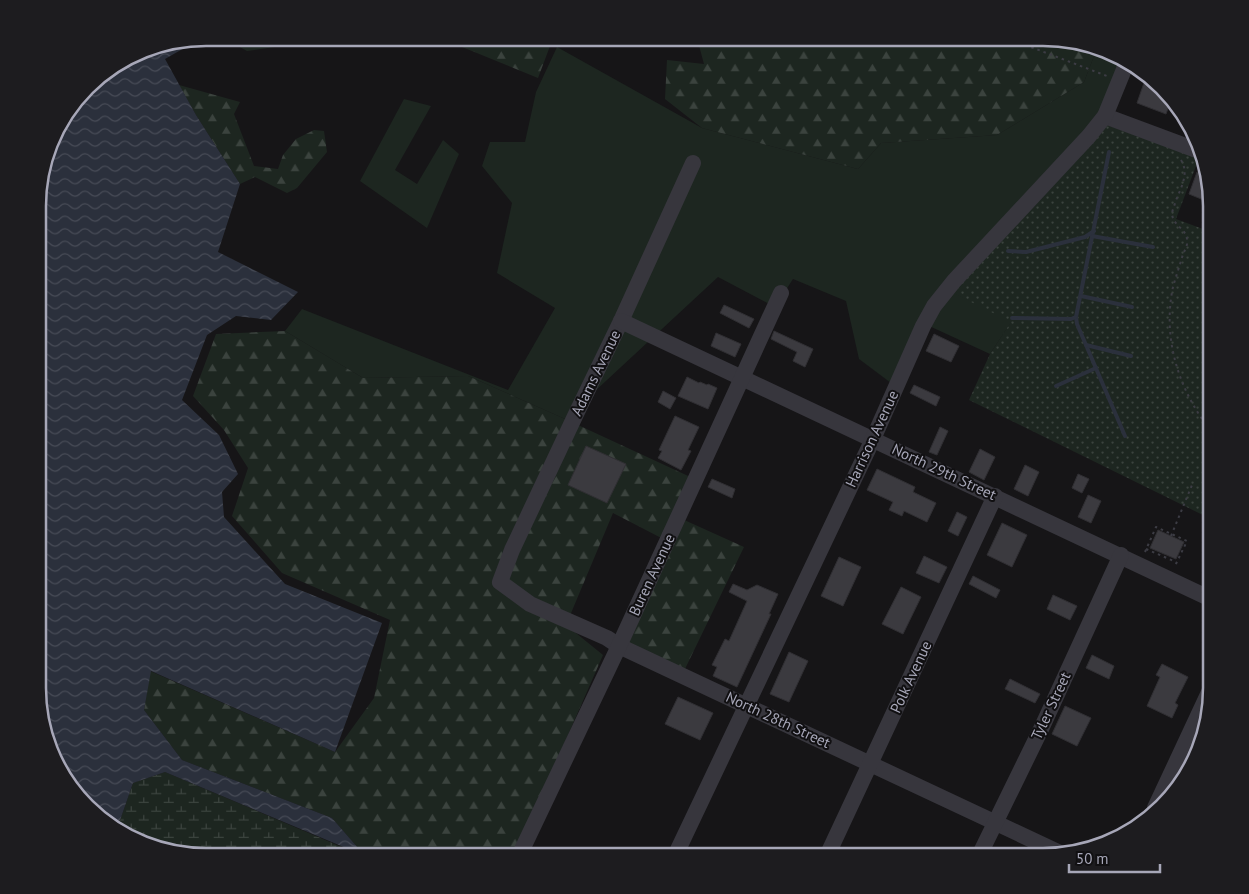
<svg xmlns="http://www.w3.org/2000/svg" width="1249" height="894" font-family="'PT Sans',sans-serif">
<style>
.grass{fill:#1d2620}
.forest{fill:url(#forest-firs)}
.wetland{fill:url(#wetland-marsh)}
.park{fill:url(#park-dots)}
.water{fill:url(#water-waves)}
.lines{fill:none;stroke-linecap:round;stroke-linejoin:round}
.stream{stroke:#2b303c;stroke-width:4}
.building{fill:#3b3a3f;stroke:#302f33}
.path{stroke:#3c3c44;stroke-width:2;stroke-dasharray:2.5 4;stroke-linecap:butt}
.minor{stroke:#37363d;stroke-width:16}
.labels{text-anchor:middle;stroke-width:4;stroke-linejoin:round;paint-order:stroke}
.street-label{font-size:15px;fill:#a7a7b8;stroke:#111012}
.rim{fill:none;stroke:#a7a7b8;stroke-width:2.5}
</style>
<defs>
<pattern id="forest-firs" width="22" height="20" patternUnits="userSpaceOnUse" patternTransform="scale(1.25)"><rect width="22" height="20" fill="#1d2620"/><path d="M5 1l3.5 6h-7zM16 11l3.5 6h-7z" fill="#3b433e"/></pattern>
<pattern id="wetland-marsh" width="20" height="14" patternUnits="userSpaceOnUse" patternTransform="scale(1.25)"><rect width="20" height="14" fill="#1d2620"/><path d="M1 5h8M5 5V1M11 12h8M15 12V8" fill="none" stroke="#3b433e"/></pattern>
<pattern id="park-dots" width="8" height="8" patternUnits="userSpaceOnUse" patternTransform="scale(1.25)"><rect width="8" height="8" fill="#1d2620"/><path d="M2 2h.1M6 6h.1" fill="none" stroke="#3b433e" stroke-width="1.8" stroke-linecap="round"/></pattern>
<pattern id="water-waves" width="16" height="10" patternUnits="userSpaceOnUse" patternTransform="scale(1.25)"><rect width="16" height="10" fill="#2b303c"/><path d="M0 5q4-4 8 0t8 0" fill="none" stroke="#474b56"/></pattern>
</defs>
<rect width="100%" height="100%" fill="#161517"/>
<g class="grass">
<polygon points="557,47 702,128 858,169 881,143 997,135 1084,82 1097,48 1107,50 1130,64 1107,125 954,293 1012,321 990,354 927,325 895,386 859,359 846,301 793,279 775,307 718,277 565,419 468,376 363,378 285,331 302,309 508,390 555,308 497,273 512,203 482,166 490,142 525,142 536,92"/>
<polygon points="404,99 431,106 395,170 417,184 443,140 459,154 427,228 360,181"/>
</g>
<g class="forest">
<polygon points="224,38 303,38 281,46 247,51"/>
<polygon points="440,38 553,38 538,78"/>
<polygon points="697,38 1053,38 1097,48 1084,82 997,135 881,143 858,169 702,128 665,99 667,60 704,64"/>
<polygon points="179,85 240,102 234,114 254,166 278,169 283,155 296,139 314,130 324,131 327,152 297,188 287,193 255,177 240,184 196,115"/>
<polygon points="285,331 363,378 468,376 565,419 699,481 682,519 744,547 684,671 623,643 671,543 613,513 566,625 603,655 515,856 365,856 332,818 182,760 144,710 150,671 335,752 374,698 390,620 282,573 232,516 248,468 224,430 193,396 216,334"/>
</g>
<polygon class="wetland" points="165,772 363,856 196,856 142,844 117,829 133,783"/>
<polygon class="park" points="1107,125 1199,158 1176,219 1211,232 1211,519 969,400 990,354 1011,322 953,293"/>
<polygon class="water" points="207,38 224,38 186,47 165,59 196,115 240,184 218,252 298,292 271,320 236,316 207,335 182,400 219,435 238,474 222,492 224,517 285,584 382,623 335,752 151,671 144,710 182,760 332,818 365,856 165,772 133,783 117,829 103,821 60,772 39,709 39,185 55,132 95,80 142,50"/>
<g class="lines">
<g class="stream">
<polyline points="1109,152 1076,317 1077,324 1125,436"/>
<polyline points="1092,236 1153,247"/>
<polyline points="1008,251 1026,252 1085,237 1094,231"/>
<polyline points="1081,296 1132,307"/>
<polyline points="1012,318 1071,319 1076,317"/>
<polyline points="1086,345 1131,356"/>
<polyline points="1056,386 1096,368"/>
</g>
</g>
<g class="building">
<polygon points="1145,80 1154,83 1170,103 1166,114 1137,103"/>
<polygon points="1197,172 1206,175 1211,196 1211,203 1189,194"/>
<polygon points="724,305 754,319 749,328 720,313"/>
<polygon points="774,331 813,349 805,367 793,361 797,352 771,339"/>
<polygon points="716,333 741,344 735,357 711,346"/>
<polygon points="934,334 959,346 951,362 926,351"/>
<polygon points="687,377 699,383 700,382 707,385 708,384 717,388 708,409 678,396"/>
<polygon points="914,385 940,397 936,406 910,393"/>
<polygon points="663,391 676,398 670,409 658,402"/>
<polygon points="675,416 699,427 688,450 691,451 681,470 658,458 662,451 659,450"/>
<polygon points="940,427 948,431 937,455 929,452"/>
<polygon points="586,446 626,464 607,503 568,485"/>
<polygon points="980,449 995,457 984,480 969,472"/>
<polygon points="1025,465 1039,472 1028,496 1014,489"/>
<polygon points="877,469 915,487 913,492 936,503 927,522 904,511 902,516 889,510 893,502 867,490"/>
<polygon points="1078,474 1089,479 1082,493 1072,488"/>
<polygon points="712,479 735,489 732,498 708,487"/>
<polygon points="1088,495 1101,501 1091,523 1078,517"/>
<polygon points="957,512 967,517 958,536 948,531"/>
<polygon points="1002,523 1027,535 1012,567 987,555"/>
<polygon points="1158,530 1184,542 1176,559 1150,548"/>
<polygon points="924,556 947,567 939,583 916,573"/>
<polygon points="839,557 861,567 843,606 821,596"/>
<polygon points="973,576 1000,590 996,598 969,584"/>
<polygon points="733,584 747,590 757,585 778,594 769,614 771,614 737,687 713,676 717,667 712,665 725,639 729,641 747,601 729,592"/>
<polygon points="901,587 921,597 903,634 882,624"/>
<polygon points="1053,595 1077,606 1070,620 1047,609"/>
<polygon points="789,652 808,661 789,702 770,694"/>
<polygon points="1092,655 1114,666 1109,679 1086,668"/>
<polygon points="1162,664 1188,677 1175,703 1178,705 1172,718 1147,706 1160,677 1156,675"/>
<polygon points="1010,679 1040,694 1035,703 1005,689"/>
<polygon points="678,697 713,713 700,740 665,724"/>
<polygon points="1065,706 1091,718 1077,746 1052,734"/>
</g>
<g class="lines">
<g class="path">
<polyline points="1007,38 1107,76"/>
<path d="M1181,160c9,14 -1,29 -6,43 -1,4 -3,8 -3,11 1,12 15,15 15,26 1,5 -2,10 -4,14 -3,11 -7,22 -10,33 -11,52 6,104 38,144"/>
<polyline points="1171,536 1192,485"/>
<polyline points="1146,549 1176,562"/>
<polyline points="1145,552 1156,527 1187,541 1175,566"/>
</g>
<g class="minor">
<polyline points="1105,116 1199,151"/>
<polyline points="693,163 621,321 576,414 512,550 500,582 530,604 607,638 619,646 1060,853"/>
<path d="M621,321c196,94 394,184 590,278"/>
<polyline points="1155,808 1211,688"/>
<polyline points="519,856 619,646 781,293"/>
<polyline points="675,856 873,439 923,326 934,306 954,281 1089,136 1105,116 1127,62"/>
<polyline points="827,856 995,496"/>
<polyline points="979,856 1042,727 1121,555"/>
</g>
</g>
<g class="labels">
<g class="street-label">
<text transform="translate(596 373) rotate(-64)" y="5">Adams Avenue</text>
<text transform="translate(872 439) rotate(-65)" y="5">Harrison Avenue</text>
<text transform="translate(944 472) rotate(25)" y="5">North 29th Street</text>
<text transform="translate(652 575) rotate(-65)" y="5">Buren Avenue</text>
<text transform="translate(911 677) rotate(-65)" y="5">Polk Avenue</text>
<text transform="translate(1051 706) rotate(-65)" y="5">Tyler Street</text>
<text transform="translate(778 720) rotate(25)" y="5">North 28th Street</text>
</g>
</g>
<path d="M0 0H1249V894H0ZM206 46H1043A160 160 0 0 1 1203 206V688A160 160 0 0 1 1043 848H206A160 160 0 0 1 46 688V206A160 160 0 0 1 206 46Z" fill="#1d1c1f" fill-rule="evenodd"/>
<path class="rim" d="M206 46H1043A160 160 0 0 1 1203 206V688A160 160 0 0 1 1043 848H206A160 160 0 0 1 46 688V206A160 160 0 0 1 206 46Z"/>
<path d="M1069 864v8h91v-8" fill="none" stroke="#a7a7b8" stroke-width="2.5"/>
<text x="1076" y="864" font-size="15" fill="#a7a7b8" stroke="#111012" stroke-width="4" paint-order="stroke">50 m</text>
</svg>
